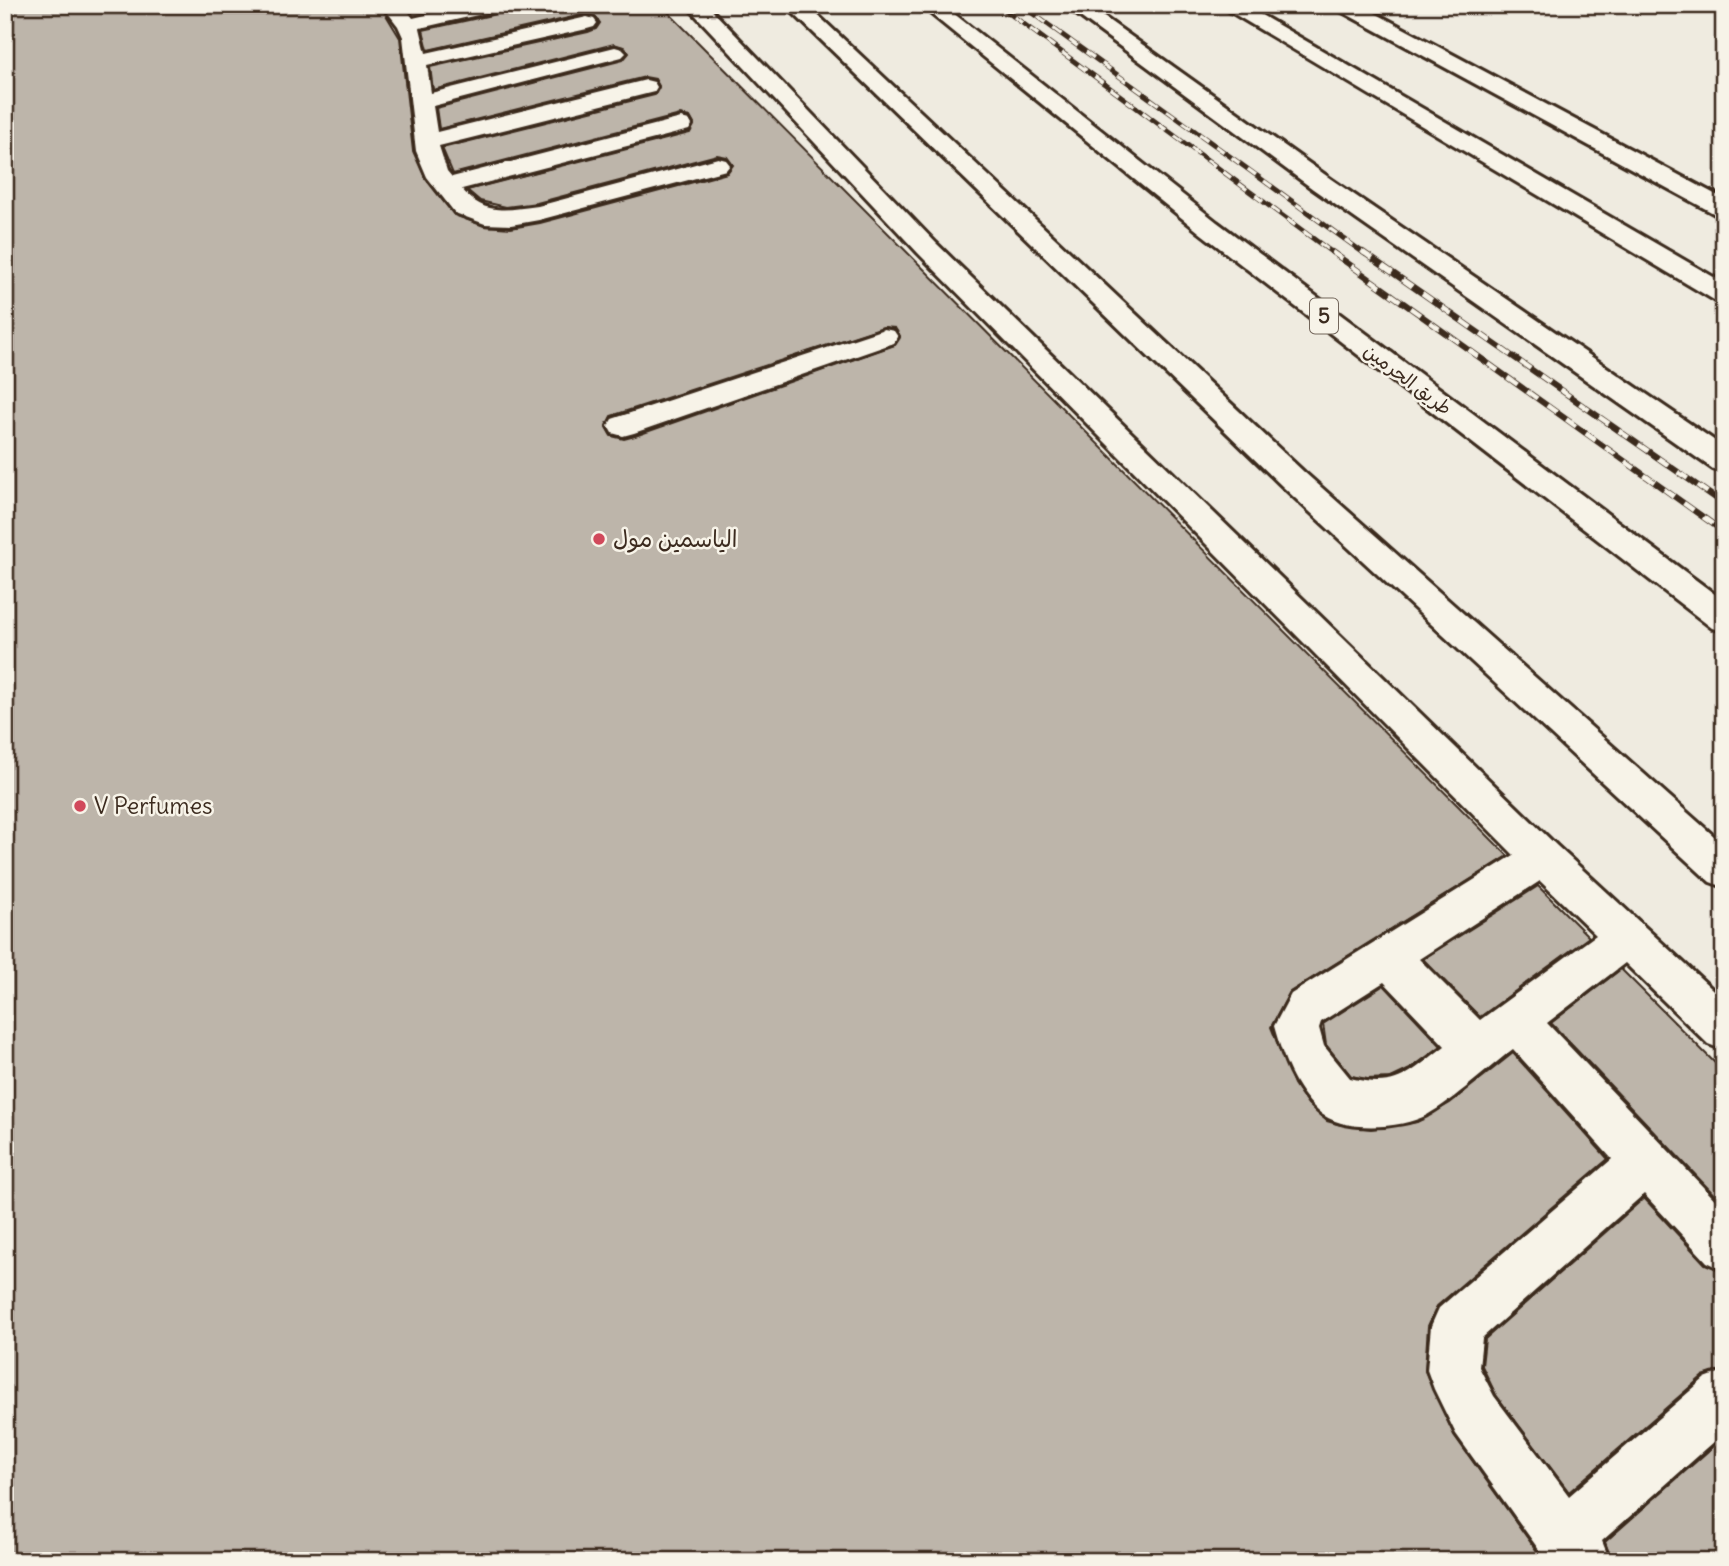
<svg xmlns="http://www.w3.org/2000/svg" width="1729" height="1566" font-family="Delius,'Playpen Sans Arabic',sans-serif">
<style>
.building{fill:#bdb5aa;stroke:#3b2a1e;stroke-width:2;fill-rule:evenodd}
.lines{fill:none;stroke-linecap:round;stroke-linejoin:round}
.minor-casing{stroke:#3b2a1e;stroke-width:6}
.highway-casing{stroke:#3b2a1e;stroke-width:6}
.minor{fill:#f7f3e8;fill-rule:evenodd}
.highway{fill:#f7f3e8;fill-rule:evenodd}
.rail-far1-casing{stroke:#3b2a1e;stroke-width:5}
.rail-casing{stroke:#3b2a1e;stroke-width:6}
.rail-far1{stroke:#f7f3e8;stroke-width:3.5;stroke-dasharray:10;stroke-linecap:butt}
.rail{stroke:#f7f3e8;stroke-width:4.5;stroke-dasharray:12;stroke-linecap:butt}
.poi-dot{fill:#d1495b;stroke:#f7f3e8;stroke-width:2.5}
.labels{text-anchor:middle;stroke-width:5;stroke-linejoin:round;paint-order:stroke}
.far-street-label{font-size:19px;fill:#3b2a1e;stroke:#f7f3e8}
.shield{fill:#f7f3e8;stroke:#73665b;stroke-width:2}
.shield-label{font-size:21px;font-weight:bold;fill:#3b2a1e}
.poi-label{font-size:23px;fill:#3b2a1e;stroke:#f7f3e8;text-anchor:start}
</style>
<rect width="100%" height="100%" fill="#efebe0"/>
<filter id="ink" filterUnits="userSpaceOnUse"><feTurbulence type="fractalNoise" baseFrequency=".0143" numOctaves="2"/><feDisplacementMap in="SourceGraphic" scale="14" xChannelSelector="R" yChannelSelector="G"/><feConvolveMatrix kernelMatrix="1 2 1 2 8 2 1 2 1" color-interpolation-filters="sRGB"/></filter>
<g filter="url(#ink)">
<g class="building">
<path d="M5,5h375l20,33 13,113 12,27 29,37 30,11 27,2 29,-5 187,-50 6,-8 -6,-8 -10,-2 -180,48 -31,4 -26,-6 -13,-11 223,-57 4,-9 -4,-7 -10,-2 -227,59 -11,-26 213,-53 4,-9 -4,-7 -10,-2 -206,52 -3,-21 187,-48 6,-7 -5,-6 -10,-3 -181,46 -3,-23 158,-35 8,-3 4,-6 -5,-7 -9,-2 -158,36 -5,-20 82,-18 4,-7h152l847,851 -218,136 -19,35 23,57 14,20 19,17 14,4 30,4 46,-7 33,-19 63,-50 95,106 -171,147 -9,20 -3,45 29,64 90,126h-1539zM883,327l12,1 5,8 -5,9 -260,91 -11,3 -13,-3 -5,-9 5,-11z"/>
<polygon points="1538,886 1589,937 1480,1017 1423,959"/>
<polygon points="1621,969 1724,1072 1724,1205 1551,1023"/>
<polygon points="1384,985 1441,1046 1410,1069 1391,1078 1367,1079 1351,1076 1326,1045 1323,1024"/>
<polygon points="1644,1198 1705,1264 1724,1272 1724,1369 1703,1376 1569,1492 1496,1395 1482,1366 1485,1339"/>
<polygon points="1724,1437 1724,1561 1612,1561 1605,1542"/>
</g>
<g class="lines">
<g class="minor-casing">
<g id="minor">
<path d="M382,5h21l10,13 56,-13h38l-3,4 -84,19 6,25 161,-36 7,2 3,4 -3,4 -7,2 -160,36 4,28 184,-46 7,2 4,4 -4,4 -189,49 4,26 209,-52 8,2 3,5 -3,5 -215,54 8,25 5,6 229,-59 8,2 3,5 -3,5 -227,59c22,27 44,21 76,17l180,-48 8,2 4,5 -4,5 -187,50 -28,5 -26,-1 -30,-11 -28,-36 -11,-26 -13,-114 -5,-11z"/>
<path d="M686,5h21l229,238 621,603 167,154v50l-16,-6 -83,-81 -78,60 177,186v61l-17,-8 -63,-68 -162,144 -3,29 15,29 75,100 136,-118 19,-7v62l-122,108 8,20h-63l-91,-127 -22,-45 -7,-19 4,-44 8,-18 173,-149 -99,-110c-26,20 -58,50 -86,66 -26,14 -86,18 -109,-4 -24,-23 -35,-53 -44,-85l17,-32 223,-139 -596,-602zM1540,881l56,54 -116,85 -61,-61zM1384,982l61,64c-36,27 -47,44 -95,32l-26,-32 -5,-18 2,-6z"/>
<polygon points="785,5 807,5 1304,472 1724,845 1724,887 1710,882 1282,486"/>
<polygon points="1219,5 1244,5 1724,283 1724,302 1714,300"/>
<polygon points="1334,5 1360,5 1724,199 1724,216 1715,214 1337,9"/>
<polygon points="884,329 894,331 898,337 894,343 634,433 623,436 612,433 608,426 612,419"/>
</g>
</g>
<g class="highway-casing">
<g id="highway">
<polygon points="920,5 943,5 1217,222 1724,601 1724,632 1712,628 1199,232"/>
<polygon points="1064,5 1087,5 1331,179 1724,447 1724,472 1713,469 1313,189"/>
</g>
</g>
<use href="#minor" class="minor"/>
<use href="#highway" class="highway"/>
<g class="rail-far1-casing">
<g id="rail-far1">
<polyline points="998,5 1334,254"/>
<polyline points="1021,5 1365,254"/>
</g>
</g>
<g class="rail-casing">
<g id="rail">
<polyline points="1332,252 1724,532"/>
<polyline points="1363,252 1724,504"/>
</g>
</g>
<use href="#rail-far1" class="rail-far1"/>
<use href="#rail" class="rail"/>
</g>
</g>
<g class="poi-dot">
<circle cx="599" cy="539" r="7"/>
<circle cx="80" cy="806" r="7"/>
</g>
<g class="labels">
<g class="far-street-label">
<text transform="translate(1408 379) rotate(37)" y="7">طريق الحرمين</text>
</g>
<rect class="shield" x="1310" y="298.5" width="28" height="35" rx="5"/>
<g class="shield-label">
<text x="1324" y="323">5</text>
</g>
<g class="poi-label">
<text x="613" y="547">الياسمين مول</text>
<text x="94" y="814">V Perfumes</text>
</g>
</g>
<rect width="1729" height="1566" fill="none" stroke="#f7f3e8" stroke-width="28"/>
<rect x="14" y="14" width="1701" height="1538" fill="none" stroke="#3b2a1e" stroke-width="2.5" filter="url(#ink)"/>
</svg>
